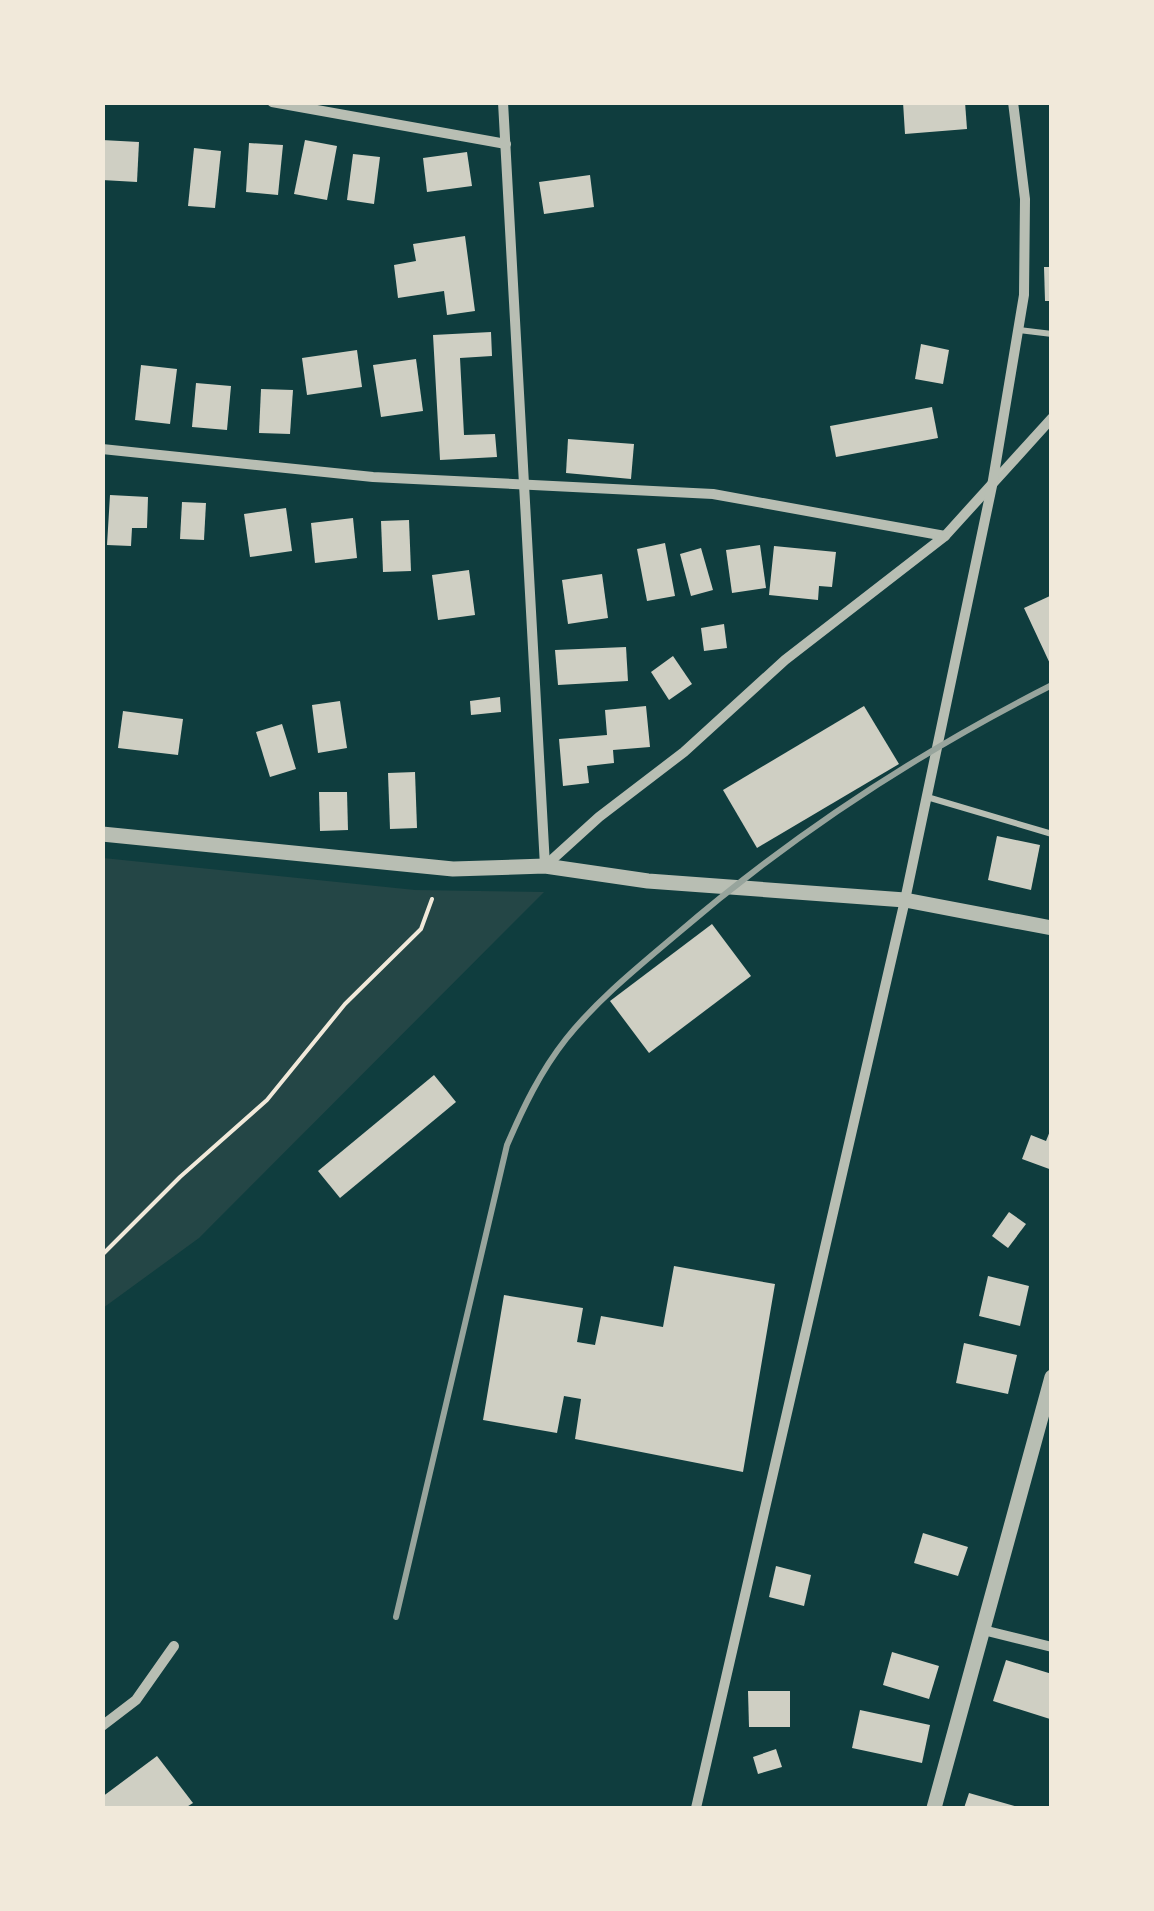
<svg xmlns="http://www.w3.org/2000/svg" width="1154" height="1911" font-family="Rubik,sans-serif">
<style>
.green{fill:#244646}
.building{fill:#cfcfc3}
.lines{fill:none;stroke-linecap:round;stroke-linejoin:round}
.path{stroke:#f1e9da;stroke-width:4}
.service{stroke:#b8beb3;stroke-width:6}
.minor{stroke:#b8beb3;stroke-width:10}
.tertiary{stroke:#b8beb3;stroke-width:15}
.rail{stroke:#97a49c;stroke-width:6}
</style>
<rect width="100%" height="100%" fill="#0f3d3e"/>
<polygon class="green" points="103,858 415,890 544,892 199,1238 103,1308"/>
<g class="building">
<polygon points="903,102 965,102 967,129 905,134"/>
<polygon points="102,140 139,142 137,182 102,180"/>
<polygon points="305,140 337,146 327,200 294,194"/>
<polygon points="249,143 283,145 278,195 246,192"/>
<polygon points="194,148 221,151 215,208 188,206"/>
<polygon points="467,152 472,186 427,192 423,158"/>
<polygon points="353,154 380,157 374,204 347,200"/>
<polygon points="590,175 594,207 544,214 539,182"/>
<polygon points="465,236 475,311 447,315 444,291 398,298 394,265 416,261 413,244"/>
<polygon points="1044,267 1052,267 1052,301 1045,301"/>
<polygon points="491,332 492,356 460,358 464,435 495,434 497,457 440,460 433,335"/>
<polygon points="921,344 949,350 943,384 915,379"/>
<polygon points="357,350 362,387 307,395 302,358"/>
<polygon points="416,359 423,411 381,417 373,365"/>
<polygon points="141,365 177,369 170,424 135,420"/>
<polygon points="196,383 231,386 227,430 192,427"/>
<polygon points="261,389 293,390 290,434 259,433"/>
<polygon points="932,407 938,438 836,457 830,426"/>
<polygon points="568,439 634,444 631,479 566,473"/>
<polygon points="110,495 148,497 147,528 132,528 131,546 107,545"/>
<polygon points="182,502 206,503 204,540 180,539"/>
<polygon points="286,508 292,551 250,557 244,514"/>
<polygon points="353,518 357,558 315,563 311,523"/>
<polygon points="409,520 411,571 383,572 381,521"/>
<polygon points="665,543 675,596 647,601 637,549"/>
<polygon points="760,545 766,588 732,593 726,550"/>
<polygon points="774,546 836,552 832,587 819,586 818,600 769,595"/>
<polygon points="701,548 713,590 691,596 680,554"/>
<polygon points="469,570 475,615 438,620 432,575"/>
<polygon points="602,574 608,618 568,624 562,580"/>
<polygon points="1052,595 1052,668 1024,608"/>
<polygon points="724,624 727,648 704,651 701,628"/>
<polygon points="626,647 628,681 558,685 555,650"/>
<polygon points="673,656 692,684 669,700 651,672"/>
<polygon points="500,697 501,712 471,715 470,701"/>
<polygon points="340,701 347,748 318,753 312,705"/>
<polygon points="646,706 650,747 613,750 614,763 587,766 589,783 563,786 559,739 607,735 605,710"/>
<polygon points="864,706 899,764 757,848 723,790"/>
<polygon points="123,711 183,719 178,755 118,748"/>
<polygon points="282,724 296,769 270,777 256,732"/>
<polygon points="415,772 417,828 390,829 388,773"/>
<polygon points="319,792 347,792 348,830 320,831"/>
<polygon points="997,836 1040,845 1031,890 988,880"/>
<polygon points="712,924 751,976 649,1053 610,1001"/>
<polygon points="434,1075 456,1102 340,1198 318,1171"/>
<polygon points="1052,1126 1052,1170 1022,1159 1031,1135 1046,1141"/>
<polygon points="1009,1212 1026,1224 1008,1248 992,1236"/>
<polygon points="674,1266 775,1284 743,1472 575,1439 581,1399 564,1396 557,1433 483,1420 504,1295 583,1308 577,1342 595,1345 601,1316 663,1327"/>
<polygon points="988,1276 1029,1286 1020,1326 979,1316"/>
<polygon points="964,1343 1017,1355 1008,1394 956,1383"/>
<polygon points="923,1533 968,1547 958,1576 914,1563"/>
<polygon points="776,1566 811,1575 804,1606 769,1597"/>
<polygon points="892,1652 939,1666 929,1699 883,1685"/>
<polygon points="1006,1660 1052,1674 1050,1719 993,1701"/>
<polygon points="748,1691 790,1691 790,1727 749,1727"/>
<polygon points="860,1710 930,1725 922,1763 852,1748"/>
<polygon points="776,1749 782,1767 758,1774 753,1757"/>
<polygon points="157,1756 193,1803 185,1808 102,1808 102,1797"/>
<polygon points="969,1793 1018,1807 1018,1808 964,1808"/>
</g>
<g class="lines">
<polyline class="path" points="102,1255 180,1177 267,1100 345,1004 421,929 432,899"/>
<g class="service">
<polyline points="1019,330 1052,334"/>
<polyline points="927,797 1052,834"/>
</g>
<g class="minor">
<polyline points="272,102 506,144"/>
<polyline points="503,102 545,866"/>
<polyline points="102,449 373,477 713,494 945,536"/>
<polyline points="545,866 599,817 684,752 785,660 945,536 1052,418"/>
<polyline points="983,1630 1052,1647"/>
<polyline points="102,1726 136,1700 174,1646"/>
<polyline points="696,1808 905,900 992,486 1024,295 1025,199 1013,102"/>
</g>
<g class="tertiary">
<polyline points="102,834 453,869 545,866 648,881 905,900 1052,928"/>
<polyline points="934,1808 1052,1377"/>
</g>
<path class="rail" d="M396,1617l111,-472c16,-37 33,-73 59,-106 32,-40 72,-72 111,-105 114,-98 240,-181 375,-249"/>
</g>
<rect width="1154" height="1911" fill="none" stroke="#f1e9da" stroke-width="210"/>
</svg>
